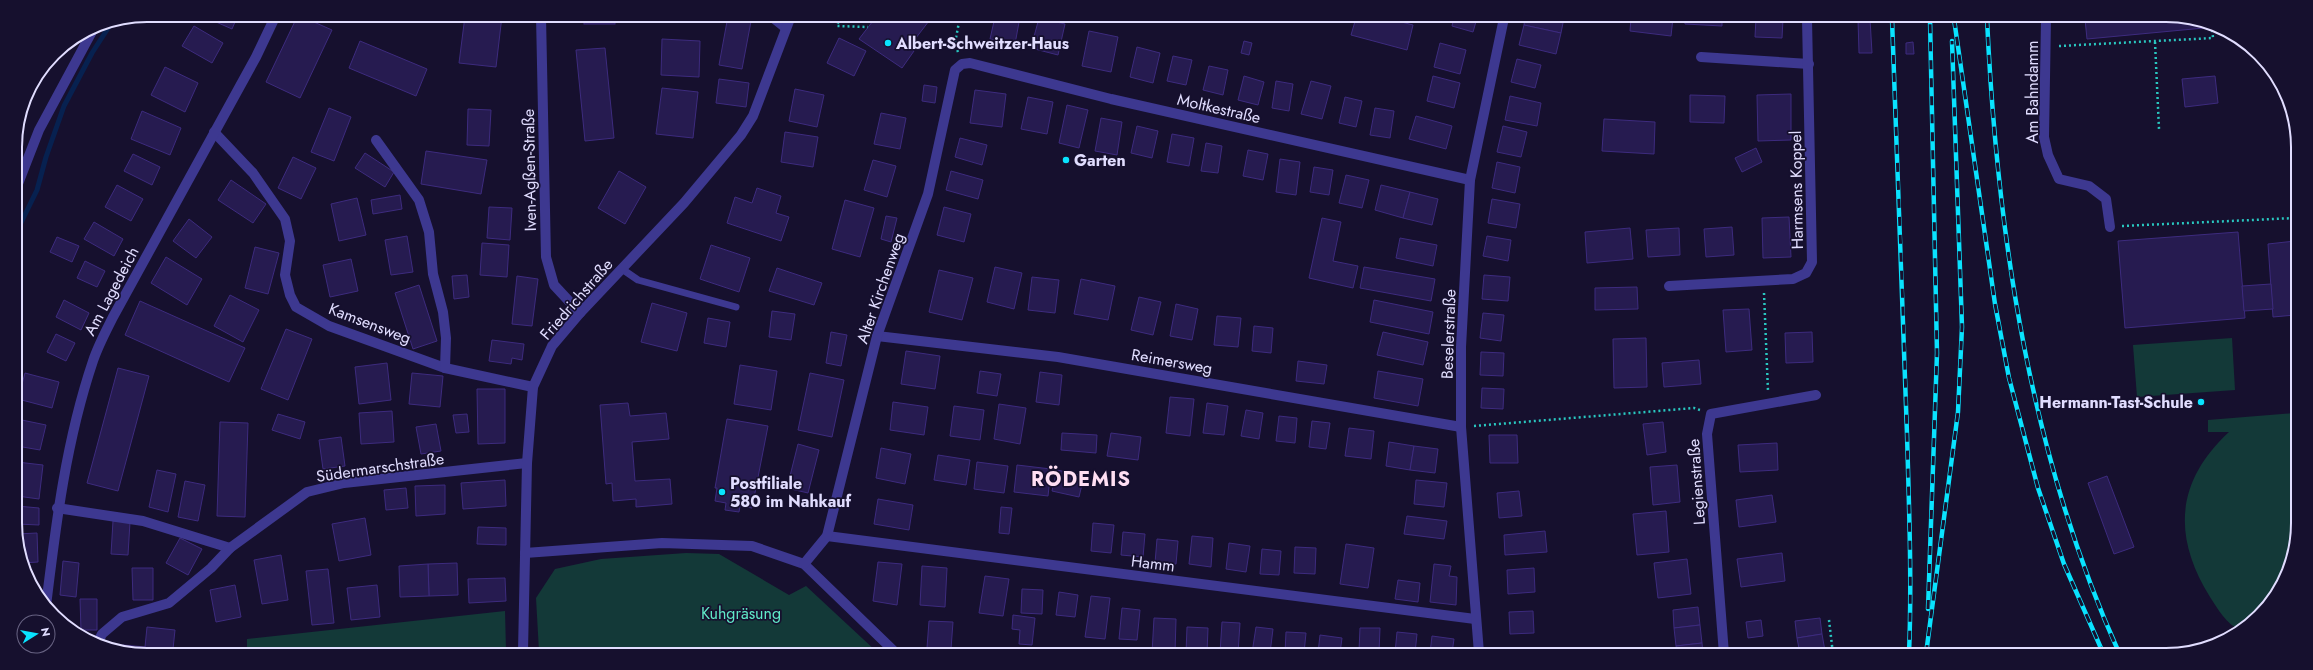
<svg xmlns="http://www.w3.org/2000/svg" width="2313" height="670" font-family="Jost,sans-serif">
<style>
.green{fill:#133938}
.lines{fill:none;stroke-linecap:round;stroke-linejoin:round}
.stream{stroke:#072150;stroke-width:5}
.building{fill:#261b50;stroke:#3d2b7e}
.path{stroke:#29c7c0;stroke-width:2.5;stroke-dasharray:2 3;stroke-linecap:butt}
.lane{stroke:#3d3890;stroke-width:7}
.street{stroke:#3d3890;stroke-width:10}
.rail-casing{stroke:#09e3ff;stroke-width:4.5}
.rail{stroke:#16102e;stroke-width:3;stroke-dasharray:9;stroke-linecap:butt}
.poi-dot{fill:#09e3ff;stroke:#16102e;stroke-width:1.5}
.labels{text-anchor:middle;stroke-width:3.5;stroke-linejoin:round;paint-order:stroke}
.poi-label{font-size:16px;font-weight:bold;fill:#e1ddff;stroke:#16102e;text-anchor:start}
.street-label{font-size:16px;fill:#e1ddff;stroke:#16102e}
.park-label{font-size:16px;fill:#60e9c8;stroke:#16102e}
.district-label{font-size:20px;font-weight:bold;letter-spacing:1px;fill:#ffdff3;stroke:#16102e}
.rim{fill:none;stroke:#e1ddff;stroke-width:2}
</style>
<rect width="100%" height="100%" fill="#16102e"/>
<g class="green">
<polygon points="2232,338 2235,390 2137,397 2133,345"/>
<path d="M2294,413v144l-14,32 -27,33 -13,8c-13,-5 -23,-22 -30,-33 -38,-61 -34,-116 19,-165h-21v-12z"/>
<polygon points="686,553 719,554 789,595 806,586 877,652 539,651 536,598 555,569 601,559"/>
<polygon points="505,611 506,651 247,651 247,639"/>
</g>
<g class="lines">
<polyline class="stream" points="16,233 37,190 46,157 64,106 92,53 112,22"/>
</g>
<g class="building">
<polygon points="208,15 238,15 232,29 207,18"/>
<polygon points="298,15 332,30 300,98 266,82"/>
<polygon points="465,16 502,16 496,67 459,63"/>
<rect x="584" y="16" width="31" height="8"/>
<polygon points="728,16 752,16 742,69 719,65"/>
<polygon points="876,17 932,17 909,47 914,51 902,68 859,39"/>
<polygon points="995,17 1020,17 1015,44 990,39"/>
<polygon points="1039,18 1065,24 1058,55 1031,48"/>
<polygon points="1356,18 1386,18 1413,25 1407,50 1351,35"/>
<polygon points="1454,18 1477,18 1473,32 1452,26"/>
<polygon points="1525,18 1564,18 1561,33 1524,25"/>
<polygon points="1631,18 1673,18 1671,36 1630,31"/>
<polygon points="1685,18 1722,18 1722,26 1685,24"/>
<polygon points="1756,18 1783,19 1782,38 1755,37"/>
<polygon points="1858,19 1870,19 1872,53 1859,53"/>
<polygon points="2085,19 2200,19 2204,22 2204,28 2087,39"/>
<polygon points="1524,25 1561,33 1556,54 1519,45"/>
<polygon points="194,26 223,43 212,63 182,46"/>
<polygon points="1089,31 1118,37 1111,72 1082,66"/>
<polygon points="839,38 866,51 854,76 827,63"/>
<polygon points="662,39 700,41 699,77 661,75"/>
<polygon points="360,41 427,69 416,96 349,68"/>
<polygon points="1244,41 1252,43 1249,55 1241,53"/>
<polygon points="1913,42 1914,54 1906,54 1906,43"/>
<polygon points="1440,43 1466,50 1460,74 1434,67"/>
<polygon points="1137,47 1160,53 1153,83 1130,77"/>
<polygon points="605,48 614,138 585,141 576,50"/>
<polygon points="1173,56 1192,60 1186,85 1167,81"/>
<polygon points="1517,59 1541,65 1535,88 1511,82"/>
<polygon points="1209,66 1228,70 1223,95 1203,90"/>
<polygon points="165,67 198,83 185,112 151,95"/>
<polygon points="1244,76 1264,82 1258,105 1238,100"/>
<polygon points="1433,76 1460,83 1454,108 1427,101"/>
<polygon points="2215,76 2218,103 2185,107 2182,79"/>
<polygon points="719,79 749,83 746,107 716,103"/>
<polygon points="1276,81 1293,84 1289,111 1272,108"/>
<polygon points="1311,81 1331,86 1322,119 1301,114"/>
<polygon points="924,85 937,87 935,103 922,101"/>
<polygon points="662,88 698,92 693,138 656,134"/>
<polygon points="795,89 824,95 817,127 789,121"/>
<polygon points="975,90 1006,94 1002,127 970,123"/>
<polygon points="1791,94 1791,140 1758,141 1757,95"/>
<polygon points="1690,95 1725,96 1724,123 1690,122"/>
<polygon points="1510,96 1541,103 1537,126 1505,120"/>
<polygon points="1028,97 1053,102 1047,134 1021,129"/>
<polygon points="1345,97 1362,101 1356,127 1339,123"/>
<polygon points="1067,105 1088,110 1079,148 1059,143"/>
<polygon points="329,108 351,117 334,161 311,152"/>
<polygon points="1375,108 1394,111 1390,138 1370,135"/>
<polygon points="468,109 491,110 489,146 467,145"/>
<polygon points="142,111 181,128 170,155 131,139"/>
<polygon points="881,113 906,118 900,149 874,144"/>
<polygon points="1416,116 1452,126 1446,149 1409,139"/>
<polygon points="1101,118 1122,122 1117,155 1095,151"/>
<polygon points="1604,119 1655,122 1654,154 1602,151"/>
<polygon points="1137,126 1158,131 1152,158 1131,153"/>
<polygon points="1503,126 1527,132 1521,157 1497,152"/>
<polygon points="785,132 818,137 813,167 781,162"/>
<polygon points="1172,134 1194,138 1189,166 1167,162"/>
<polygon points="960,138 987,145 982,165 955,157"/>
<polygon points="1206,143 1222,146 1218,173 1201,171"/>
<polygon points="1756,148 1762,162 1742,172 1735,158"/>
<polygon points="1248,150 1268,154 1263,180 1243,176"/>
<polygon points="426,151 487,160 481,194 421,184"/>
<polygon points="365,153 394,172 385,187 355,168"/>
<polygon points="133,154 160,167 152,185 124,171"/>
<polygon points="293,157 316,168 301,199 278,188"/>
<polygon points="1280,159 1300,162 1296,195 1276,192"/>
<polygon points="873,160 896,166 887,197 864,190"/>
<polygon points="1497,162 1520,167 1515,193 1492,188"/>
<polygon points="1314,167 1333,170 1329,195 1310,192"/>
<polygon points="619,171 646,187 625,224 598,208"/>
<polygon points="951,171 983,180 978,199 946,190"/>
<polygon points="1346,175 1369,180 1362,208 1339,203"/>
<polygon points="231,180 266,204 253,223 218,200"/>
<polygon points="117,185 143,199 131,221 105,207"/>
<polygon points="1381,185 1410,192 1403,218 1375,210"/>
<polygon points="757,188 781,196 776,213 789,217 781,241 727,223 735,197 752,203"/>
<polygon points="1410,192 1438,199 1432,225 1403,218"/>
<polygon points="400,195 402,209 373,214 371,200"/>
<polygon points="357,198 366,235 339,241 331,204"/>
<polygon points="1492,199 1520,204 1516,228 1488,223"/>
<polygon points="845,200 874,208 860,257 832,249"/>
<polygon points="489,207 512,208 510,240 487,238"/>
<polygon points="944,207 971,214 964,242 937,235"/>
<polygon points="886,216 897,218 891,242 881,239"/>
<polygon points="1789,217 1791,257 1763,258 1762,218"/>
<polygon points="1322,218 1341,222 1333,261 1358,266 1353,288 1309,278"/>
<polygon points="189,219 212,237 196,258 173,241"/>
<polygon points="94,222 123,239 114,256 84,239"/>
<polygon points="1732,227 1734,255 1706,257 1704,229"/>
<polygon points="1630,228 1633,259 1587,263 1585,232"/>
<polygon points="1679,228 1680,255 1648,257 1646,230"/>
<polygon points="2238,232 2245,318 2125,328 2118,241"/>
<polygon points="407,236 413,272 391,275 385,240"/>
<polygon points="1487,236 1511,240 1508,261 1483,256"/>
<polygon points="57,237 79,246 72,262 50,252"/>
<polygon points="1400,238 1437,245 1433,266 1396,258"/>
<polygon points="2295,241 2295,315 2273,317 2268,244"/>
<polygon points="482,243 509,245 507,277 480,275"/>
<polygon points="711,245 750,258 739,292 700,279"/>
<polygon points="255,247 279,253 268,294 245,288"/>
<polygon points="166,257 202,279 187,305 151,283"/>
<polygon points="351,259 358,291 330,297 323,265"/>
<polygon points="85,261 105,271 97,287 77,278"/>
<polygon points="995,267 1022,273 1014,309 987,302"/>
<polygon points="1364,267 1435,279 1431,301 1360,288"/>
<polygon points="777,268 822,283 814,305 769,291"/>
<polygon points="939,270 973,278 962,320 929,312"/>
<polygon points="467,275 469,297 454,299 452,276"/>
<polygon points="1484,275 1510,277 1508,301 1482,299"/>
<polygon points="517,276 538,279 532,326 512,324"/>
<polygon points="1032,277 1059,280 1055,313 1028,310"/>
<polygon points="1081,279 1115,286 1108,320 1074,314"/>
<polygon points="2271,284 2273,309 2244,311 2242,286"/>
<polygon points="419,285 437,341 413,349 395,293"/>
<polygon points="1637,287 1638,309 1595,310 1595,288"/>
<polygon points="230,295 259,310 243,342 214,326"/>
<polygon points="1139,297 1161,302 1153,335 1131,330"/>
<polygon points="64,300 89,313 81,330 56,317"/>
<polygon points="1374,300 1433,312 1429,334 1370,322"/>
<polygon points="140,301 245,348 229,382 125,335"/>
<polygon points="652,303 687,313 677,351 641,342"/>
<polygon points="1176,304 1198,309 1192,340 1170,336"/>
<polygon points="1749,309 1752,350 1726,352 1723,310"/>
<polygon points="772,311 795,314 791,340 769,337"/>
<polygon points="1483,313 1504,315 1501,341 1480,338"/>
<polygon points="1217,316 1241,318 1238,347 1214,345"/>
<polygon points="708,318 730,322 726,347 704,343"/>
<polygon points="1254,326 1273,328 1271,353 1252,351"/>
<polygon points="286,329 312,339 288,400 261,389"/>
<polygon points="831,332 847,335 841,366 826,363"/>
<polygon points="1383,332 1428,342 1423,365 1377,355"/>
<polygon points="1812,332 1813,362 1786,363 1785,333"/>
<polygon points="56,334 75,343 66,361 47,352"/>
<polygon points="1646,338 1647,387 1614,388 1613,339"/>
<polygon points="492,340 524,344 522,360 512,358 511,364 489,361"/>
<polygon points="906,351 940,356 935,389 901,384"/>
<polygon points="1481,352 1504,353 1503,376 1480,375"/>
<polygon points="1699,360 1701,384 1664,387 1662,363"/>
<polygon points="1298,361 1327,365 1324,384 1296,381"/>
<polygon points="387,363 391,400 359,404 355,367"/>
<polygon points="740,365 777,371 771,410 734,404"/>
<polygon points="118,368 149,376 118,491 87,483"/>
<polygon points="980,371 1001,374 997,396 977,393"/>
<polygon points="1378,371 1423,379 1418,406 1374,398"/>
<polygon points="1040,372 1062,375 1059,405 1036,402"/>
<polygon points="25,373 59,382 52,408 18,399"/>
<polygon points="412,373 443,376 440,407 409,404"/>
<polygon points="810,373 844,380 832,437 798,430"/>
<polygon points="1482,388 1504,389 1503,409 1481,408"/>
<polygon points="477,389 505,389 505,443 478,444"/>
<polygon points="1170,397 1194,399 1190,436 1166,433"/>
<polygon points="893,402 928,407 924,435 890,430"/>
<polygon points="628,403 630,416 666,413 669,439 632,442 635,481 670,479 672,504 636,507 636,499 613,501 612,483 606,484 600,405"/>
<polygon points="1207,403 1228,406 1224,435 1203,433"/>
<polygon points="999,404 1026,408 1020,444 994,439"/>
<polygon points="954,406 984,410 980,440 950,436"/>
<polygon points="1246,410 1263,413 1259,439 1241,436"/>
<polygon points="392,411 394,442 361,444 359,413"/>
<polygon points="278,414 305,422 300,439 272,430"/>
<polygon points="467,414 469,432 456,433 453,415"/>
<polygon points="1279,416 1297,418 1295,443 1276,441"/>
<polygon points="17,419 46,425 40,450 17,446"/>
<polygon points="727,419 768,426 752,508 740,506 739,512 725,510 726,503 715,501 717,488 715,488"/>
<polygon points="1312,421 1330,423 1326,449 1309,447"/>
<polygon points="220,422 248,423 245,517 217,516"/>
<polygon points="1663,422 1666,452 1647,455 1643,424"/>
<polygon points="436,424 441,451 421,454 416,427"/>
<polygon points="1349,428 1374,431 1371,459 1345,456"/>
<polygon points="1062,433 1097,435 1096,453 1061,450"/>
<polygon points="1111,433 1141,437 1138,460 1107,456"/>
<polygon points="1489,435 1517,435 1518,463 1490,463"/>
<polygon points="341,437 345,466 323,469 319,440"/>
<polygon points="1389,442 1414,446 1410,470 1386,466"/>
<polygon points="1777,443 1778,470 1740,472 1738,445"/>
<polygon points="798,444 819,450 808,493 787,488"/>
<polygon points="1414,446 1438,449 1435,473 1410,470"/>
<polygon points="881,448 911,454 905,484 876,478"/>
<polygon points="938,455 970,460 966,485 934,480"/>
<polygon points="17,462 43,465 39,499 17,496"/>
<polygon points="977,462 1008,466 1004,493 974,489"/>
<polygon points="1017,465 1051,469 1048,496 1014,492"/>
<polygon points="1677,465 1680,502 1653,505 1650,467"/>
<polygon points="157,470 176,474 168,512 149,507"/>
<polygon points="1057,470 1084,476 1079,497 1052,491"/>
<polygon points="2107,476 2134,547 2114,554 2088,483"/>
<polygon points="505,480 506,506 463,509 461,483"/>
<polygon points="1416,480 1447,483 1444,507 1414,504"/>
<polygon points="185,481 205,485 198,521 178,517"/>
<polygon points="445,485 445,514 416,516 415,486"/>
<polygon points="406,488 408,508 386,510 384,490"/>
<polygon points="1519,491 1522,516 1499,518 1497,493"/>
<polygon points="1772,495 1776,522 1739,527 1736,500"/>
<polygon points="878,499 913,505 909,530 874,524"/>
<polygon points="17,506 39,508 39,525 17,524"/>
<polygon points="1001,507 1012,508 1009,534 999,533"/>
<polygon points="1666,511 1669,552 1637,555 1633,514"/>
<polygon points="1407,516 1447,521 1444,539 1404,534"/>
<polygon points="365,518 371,555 339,561 332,524"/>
<polygon points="113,521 130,522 128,555 111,554"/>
<polygon points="1093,523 1114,525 1111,553 1091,551"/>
<polygon points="478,527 506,528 506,545 477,544"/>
<polygon points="1545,531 1547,552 1505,555 1504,535"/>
<polygon points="1123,532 1145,534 1143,557 1121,555"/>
<polygon points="37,533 38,562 22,563 17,548 17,534"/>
<polygon points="1192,536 1213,538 1211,567 1189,564"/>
<polygon points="180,538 202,549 188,575 166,563"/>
<polygon points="1157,539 1178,541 1176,564 1155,563"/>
<polygon points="1229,543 1250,546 1246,572 1226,569"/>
<polygon points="1346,544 1374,548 1368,588 1340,584"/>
<polygon points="1295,547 1316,548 1315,574 1294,573"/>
<polygon points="1262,549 1281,551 1279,575 1260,574"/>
<polygon points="1782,553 1785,581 1741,587 1737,559"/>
<polygon points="281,555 288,600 262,604 254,560"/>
<polygon points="1687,559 1691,594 1658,598 1654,563"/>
<polygon points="63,561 79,563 76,597 60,595"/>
<polygon points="878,562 902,564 897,605 873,601"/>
<polygon points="457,563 458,595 429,596 428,564"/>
<polygon points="428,564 429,596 400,597 399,566"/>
<polygon points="1434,564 1451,566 1449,576 1457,577 1456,605 1430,602"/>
<polygon points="922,566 947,568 945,607 920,605"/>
<polygon points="132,568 153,568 153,600 133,600"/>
<polygon points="1534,568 1535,592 1508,594 1507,570"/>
<polygon points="328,569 334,623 312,625 306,571"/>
<polygon points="985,576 1009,579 1003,616 979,613"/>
<polygon points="505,578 506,601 469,603 468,579"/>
<polygon points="1398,580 1420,583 1418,602 1395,599"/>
<polygon points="235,585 241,617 216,622 210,590"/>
<polygon points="377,585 380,617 351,620 347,588"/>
<polygon points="1022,589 1043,590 1042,614 1021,613"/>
<polygon points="1059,592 1078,595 1075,617 1056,615"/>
<polygon points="1091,596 1110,598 1105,639 1085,637"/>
<polygon points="80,599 97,599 97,630 81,630"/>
<polygon points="1698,607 1700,625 1674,628 1673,610"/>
<polygon points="1122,608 1140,610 1137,640 1119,639"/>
<polygon points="1533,611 1534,633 1510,634 1509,612"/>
<polygon points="1013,615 1035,618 1032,645 1019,644 1020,630 1012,629"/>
<polygon points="1154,618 1176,619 1175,653 1152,653"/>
<polygon points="1820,618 1822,634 1797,638 1795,621"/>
<polygon points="1761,620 1763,636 1748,638 1746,622"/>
<polygon points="929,621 953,622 951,649 927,648"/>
<polygon points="1222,622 1240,623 1238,653 1220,653"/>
<polygon points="1700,625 1702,643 1676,646 1674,628"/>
<polygon points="147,627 175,630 173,649 193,651 122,651 123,645 145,647"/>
<polygon points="1187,627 1208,628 1207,653 1186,653"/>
<polygon points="1256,627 1273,629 1270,653 1252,653"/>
<polygon points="1360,628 1380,628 1379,652 1359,651"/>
<polygon points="1286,632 1306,633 1304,653 1285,653"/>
<polygon points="1397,632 1417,634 1415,653 1395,653"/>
<polygon points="1822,634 1825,651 1800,654 1797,638"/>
<polygon points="1320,635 1342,638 1340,653 1318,653"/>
<polygon points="1432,636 1454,639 1452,653 1430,653"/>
<polygon points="1702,643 1703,654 1677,654 1676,646"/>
</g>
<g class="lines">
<g class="path">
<polyline points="840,17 837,26 868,27"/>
<polyline points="2155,42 2159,129"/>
<polyline points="2059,46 2213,38 2212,27"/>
<polyline points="958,52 955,43 960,17"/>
<polyline points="2122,226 2295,218"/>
<polyline points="1764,293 1768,391"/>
<polyline points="1474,426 1694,408 1700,410"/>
<polyline points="1829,620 1833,654"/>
</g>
<polyline class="lane" points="622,269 638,280 736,307"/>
<g class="street">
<polyline points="541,16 546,257 554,285 580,313"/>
<polyline points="771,16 786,28"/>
<polyline points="2046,19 2044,137 2048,155 2059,179 2089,186 2106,199 2110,227"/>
<polyline points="1701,57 1809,64"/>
<polyline points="214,132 253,173 285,219 290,241 285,275 290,295 296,307 329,326 445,368 533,387"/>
<polyline points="376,140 419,200 429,232 433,274 443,312 446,338 445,368"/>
<polyline points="16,189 39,130 95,26"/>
<polyline points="1669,286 1793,279 1806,273 1812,262 1807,19"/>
<polyline points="877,336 1058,357 1461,427"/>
<polyline points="57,508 143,521 230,548"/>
<polyline points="827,536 1475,619"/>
<polyline points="525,553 662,543 752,546 804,564 895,652"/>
<polyline points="804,564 827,536 877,336 928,194 955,70 962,64 970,63 1111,99 1470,180"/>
<path d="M46,606c10,-83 20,-165 47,-245 5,-15 13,-30 20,-44l143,-260 20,-42"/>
<polyline points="98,642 102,634 122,617 169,603 211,568 230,548 307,492 344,483 527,463"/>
<polyline points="523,651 527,463 533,387 552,346 580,313 684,203 741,135 753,116 791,16"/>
<polyline points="1479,653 1461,427 1461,347 1470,180 1504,18"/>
<polyline points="1724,654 1707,434 1711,414 1816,395"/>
</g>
<g class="rail-casing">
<g id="rail">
<path d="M1892,19c5,138 11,276 15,415 2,73 5,147 2,220"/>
<polyline points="1954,19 1995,304 2009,378 2038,488 2064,564 2104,655"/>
<path d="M1987,19c10,216 43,437 133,636"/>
<polyline points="1928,609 1937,353 1930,19"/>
<polyline points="1926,654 1958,412 1962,327 1952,41"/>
</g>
</g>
<use href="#rail" class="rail"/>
</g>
<g class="poi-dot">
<circle cx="888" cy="43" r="4"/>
<circle cx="1066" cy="160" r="4"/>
<circle cx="2201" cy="402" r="4"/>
<circle cx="722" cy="492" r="4"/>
</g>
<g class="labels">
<g class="poi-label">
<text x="896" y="49">Albert-Schweitzer-Haus</text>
<text x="1074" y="166">Garten</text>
<text x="2193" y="408" text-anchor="end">Hermann-Tast-Schule</text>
<text x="730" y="489">Postfiliale<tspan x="730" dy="18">580 im Nahkauf</tspan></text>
</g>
<g class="street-label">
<text transform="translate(2032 92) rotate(-90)" y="6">Am Bahndamm</text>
<text transform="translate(1219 108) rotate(13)" y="6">Moltkestraße</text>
<text transform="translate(529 170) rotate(-91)" y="6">Iven-Agßen-Straße</text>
<text transform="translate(1796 190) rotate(-91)" y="6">Harmsens Koppel</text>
<text transform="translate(880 288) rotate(-71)" y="6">Alter Kirchenweg</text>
<text transform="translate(111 291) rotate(-62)" y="6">Am Lagedeich</text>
<text transform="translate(576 299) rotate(-49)" y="6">Friedrichstraße</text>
<text transform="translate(370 323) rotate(21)" y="6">Kamsensweg</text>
<text transform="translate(1448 334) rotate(-88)" y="6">Beselerstraße</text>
<text transform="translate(1172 361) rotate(10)" y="6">Reimersweg</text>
<text transform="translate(380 467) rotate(-8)" y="6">Südermarschstraße</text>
<text transform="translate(1696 482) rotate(-94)" y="6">Legienstraße</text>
<text transform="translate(1153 563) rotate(7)" y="6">Hamm</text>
</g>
<g class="park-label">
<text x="741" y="619">Kuhgräsung</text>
</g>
<g class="district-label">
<text x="1081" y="486">RÖDEMIS</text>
</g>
</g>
<path d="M0 0H2313V670H0ZM147 22H2166A125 125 0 0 1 2291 147V523A125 125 0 0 1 2166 648H147A125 125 0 0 1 22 523V147A125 125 0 0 1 147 22Z" fill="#16102e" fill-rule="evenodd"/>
<path class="rim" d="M147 22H2166A125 125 0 0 1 2291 147V523A125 125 0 0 1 2166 648H147A125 125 0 0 1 22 523V147A125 125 0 0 1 147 22Z"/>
<g transform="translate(36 634) rotate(79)"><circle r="19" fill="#16102e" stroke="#676282"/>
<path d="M0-3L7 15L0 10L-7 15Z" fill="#09e3ff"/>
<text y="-6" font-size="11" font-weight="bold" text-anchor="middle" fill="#e1ddff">N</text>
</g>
</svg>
